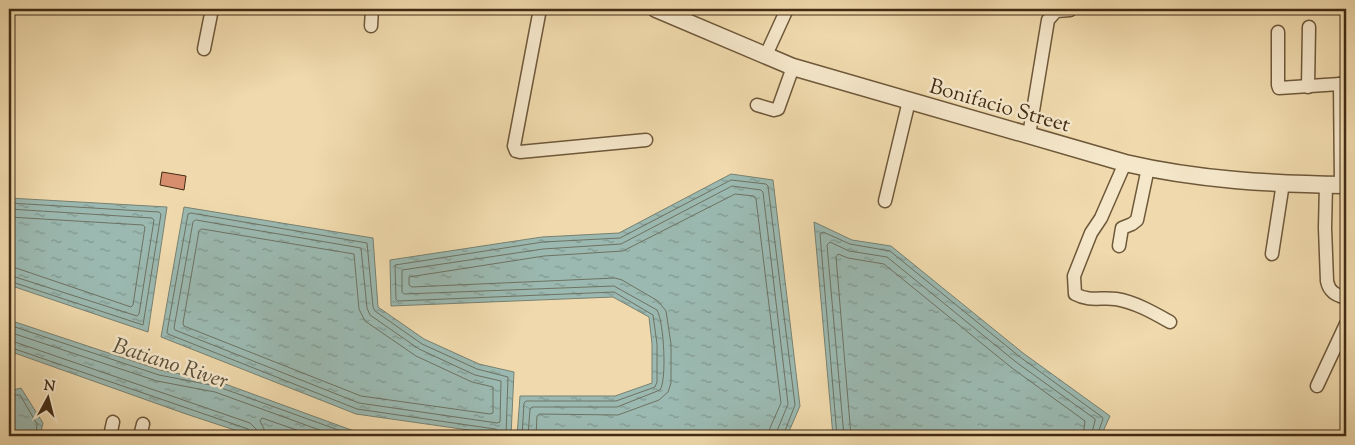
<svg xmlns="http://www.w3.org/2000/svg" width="1355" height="445" font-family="'Sorts Mill Goudy',serif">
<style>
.water{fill:url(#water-ripples);stroke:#778172}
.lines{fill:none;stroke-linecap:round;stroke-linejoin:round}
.shore{stroke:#6e7262;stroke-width:1}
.building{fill:#d78e6e;stroke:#422c14}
.minor-casing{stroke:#6e583a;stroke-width:15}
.tertiary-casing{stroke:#6e583a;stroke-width:19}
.minor{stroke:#f5e7ca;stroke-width:12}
.tertiary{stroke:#f5e7ca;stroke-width:16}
.labels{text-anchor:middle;stroke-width:5;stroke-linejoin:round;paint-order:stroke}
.street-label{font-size:21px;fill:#422c14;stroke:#f5e7ca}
.water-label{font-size:22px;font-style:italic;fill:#584f3b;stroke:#f5e7ca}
</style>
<defs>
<pattern id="water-ripples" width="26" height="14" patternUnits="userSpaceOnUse" patternTransform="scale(1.25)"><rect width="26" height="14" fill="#9bb9b1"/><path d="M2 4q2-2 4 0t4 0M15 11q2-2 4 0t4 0" fill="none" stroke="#80978f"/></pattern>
</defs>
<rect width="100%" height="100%" fill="#f0daad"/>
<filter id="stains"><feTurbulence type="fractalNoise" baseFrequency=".004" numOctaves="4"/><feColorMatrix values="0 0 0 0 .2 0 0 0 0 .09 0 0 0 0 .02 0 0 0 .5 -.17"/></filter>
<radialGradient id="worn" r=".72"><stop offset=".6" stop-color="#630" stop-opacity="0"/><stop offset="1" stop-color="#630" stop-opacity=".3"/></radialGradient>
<g class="water">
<polygon points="731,174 773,180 800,406 787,436 517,436 520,396 615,396 652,383 652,344 649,317 613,297 391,306 390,260 542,237 619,233"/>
<polygon points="9,198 167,207 148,332 9,285"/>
<polygon points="184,207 373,238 378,307 424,339 479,364 514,372 511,436 356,414 161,337"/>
<polygon points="814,222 852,240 891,246 1023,353 1110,416 1101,436 833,436"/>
<polygon points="9,320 160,370 217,381 354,431 376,436 253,436 186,414 9,351"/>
<polygon points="21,388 43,423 40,436 9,436 9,391"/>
</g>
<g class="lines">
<g class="shore">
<polyline points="9,203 159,212 161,214 143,325 9,281"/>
<polyline points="9,209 152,218 154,220 139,314 137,316 9,275"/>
<polyline points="9,217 143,225 145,227 133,305 131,307 16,268 9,267"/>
<polygon points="196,220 361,248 367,308 370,315 419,349 475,375 501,381 500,422 497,423 359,403 175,330 174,328 193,222"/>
<polygon points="202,229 354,254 359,309 365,321 416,356 472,382 493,387 493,413 490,414 361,396 184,326 183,323 199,231"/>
<polyline points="9,325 159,375 216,386 355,436"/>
<polyline points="9,332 157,381 215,392 336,436"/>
<polyline points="9,340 250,423 256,429 258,436"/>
<polyline points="9,347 248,429 251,432 252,436"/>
<polyline points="9,395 20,395 37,424 36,436"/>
<polyline points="266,436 264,429 260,421 262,418 314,436"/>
<polyline points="500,436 499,431 495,429 357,409 168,334 167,332 188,214 191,213 367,243 373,307 375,311 422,344 477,369 508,377 506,436"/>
<polyline points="522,436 524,403 526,401 616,401 655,387 657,382 657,344 653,315 614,292 398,301 396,299 395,265 543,242 620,238 731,180 766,184 768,186 795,405 783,436"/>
<path d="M528,436l2,-27 2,-2h85l43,-17c7,-10 4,-68 -3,-80l-43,-24 -210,8 -2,-2v-22l141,-21 78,-5 111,-58 29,4 2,2 25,212 -11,27 -1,5"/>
<polyline points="536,436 537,416 539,414 618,415 659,400 668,392 671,383 671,344 666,311 658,301 622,280 615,278 412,287 409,285 409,277 544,256 623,251 735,194 754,196 756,199 781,403 770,428 769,436"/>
<polyline points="837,436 820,234 823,232 850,244 890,251 1020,357 1102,417 1103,419 1097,436"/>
<polyline points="844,436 827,245 830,242 849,251 887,257 1016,362 1095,419 1095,421 1091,436"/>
<polyline points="851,436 836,257 838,254 848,258 884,264 1012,368 1085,421 1083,436"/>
</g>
</g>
<polygon class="building" points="162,172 186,176 184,190 160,185"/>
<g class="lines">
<g class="minor-casing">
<g id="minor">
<polyline points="540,9 514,146 516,151 520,152 646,140"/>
<polyline points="371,26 372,9"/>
<polyline points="1278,32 1278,85 1279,88 1340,84"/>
<polyline points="204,49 212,9"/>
<polyline points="766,55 787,9"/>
<polyline points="1308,87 1309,27"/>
<polyline points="757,105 774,110 778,109 793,67"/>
<polyline points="1029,135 1048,20 1056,11 1070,10"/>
<path d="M1125,163l-24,55 -10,15 -17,43 1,18c15,8 26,3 41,5 19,3 38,14 54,23"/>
<path d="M1326,184l-1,44 2,53c2,11 9,14 19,17"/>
<polyline points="1341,185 1340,84 1346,83"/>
<polyline points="885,201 909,101"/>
<polyline points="1119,246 1122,228 1132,224 1137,220 1148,168"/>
<polyline points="1272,254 1283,183"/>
<polyline points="1317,386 1346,324"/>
<polyline points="110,436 113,422"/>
<polyline points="140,436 143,424"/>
</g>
</g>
<g class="tertiary-casing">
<path id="tertiary" d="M656,9l137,58 332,96c73,17 147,21 221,22"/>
</g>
<use href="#minor" class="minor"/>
<use href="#tertiary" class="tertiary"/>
</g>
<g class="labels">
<g class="street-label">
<text transform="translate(1000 105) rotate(16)" y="7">Bonifacio Street</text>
</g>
<g class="water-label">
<text transform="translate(171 362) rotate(18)" y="8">Batiano River</text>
</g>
</g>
<rect width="1355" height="445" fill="none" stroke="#f0daad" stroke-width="30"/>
<rect x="10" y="10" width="1335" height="425" fill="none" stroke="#422c14" stroke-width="2.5"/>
<rect x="15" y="15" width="1325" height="415" fill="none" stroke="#422c14"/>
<g transform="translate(48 398) rotate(7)" stroke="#f5e7ca" stroke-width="4" paint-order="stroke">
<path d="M0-4L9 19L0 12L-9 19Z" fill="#422c14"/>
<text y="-8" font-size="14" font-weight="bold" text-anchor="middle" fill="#422c14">N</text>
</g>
<rect width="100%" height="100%" filter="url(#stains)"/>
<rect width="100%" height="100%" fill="url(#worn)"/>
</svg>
